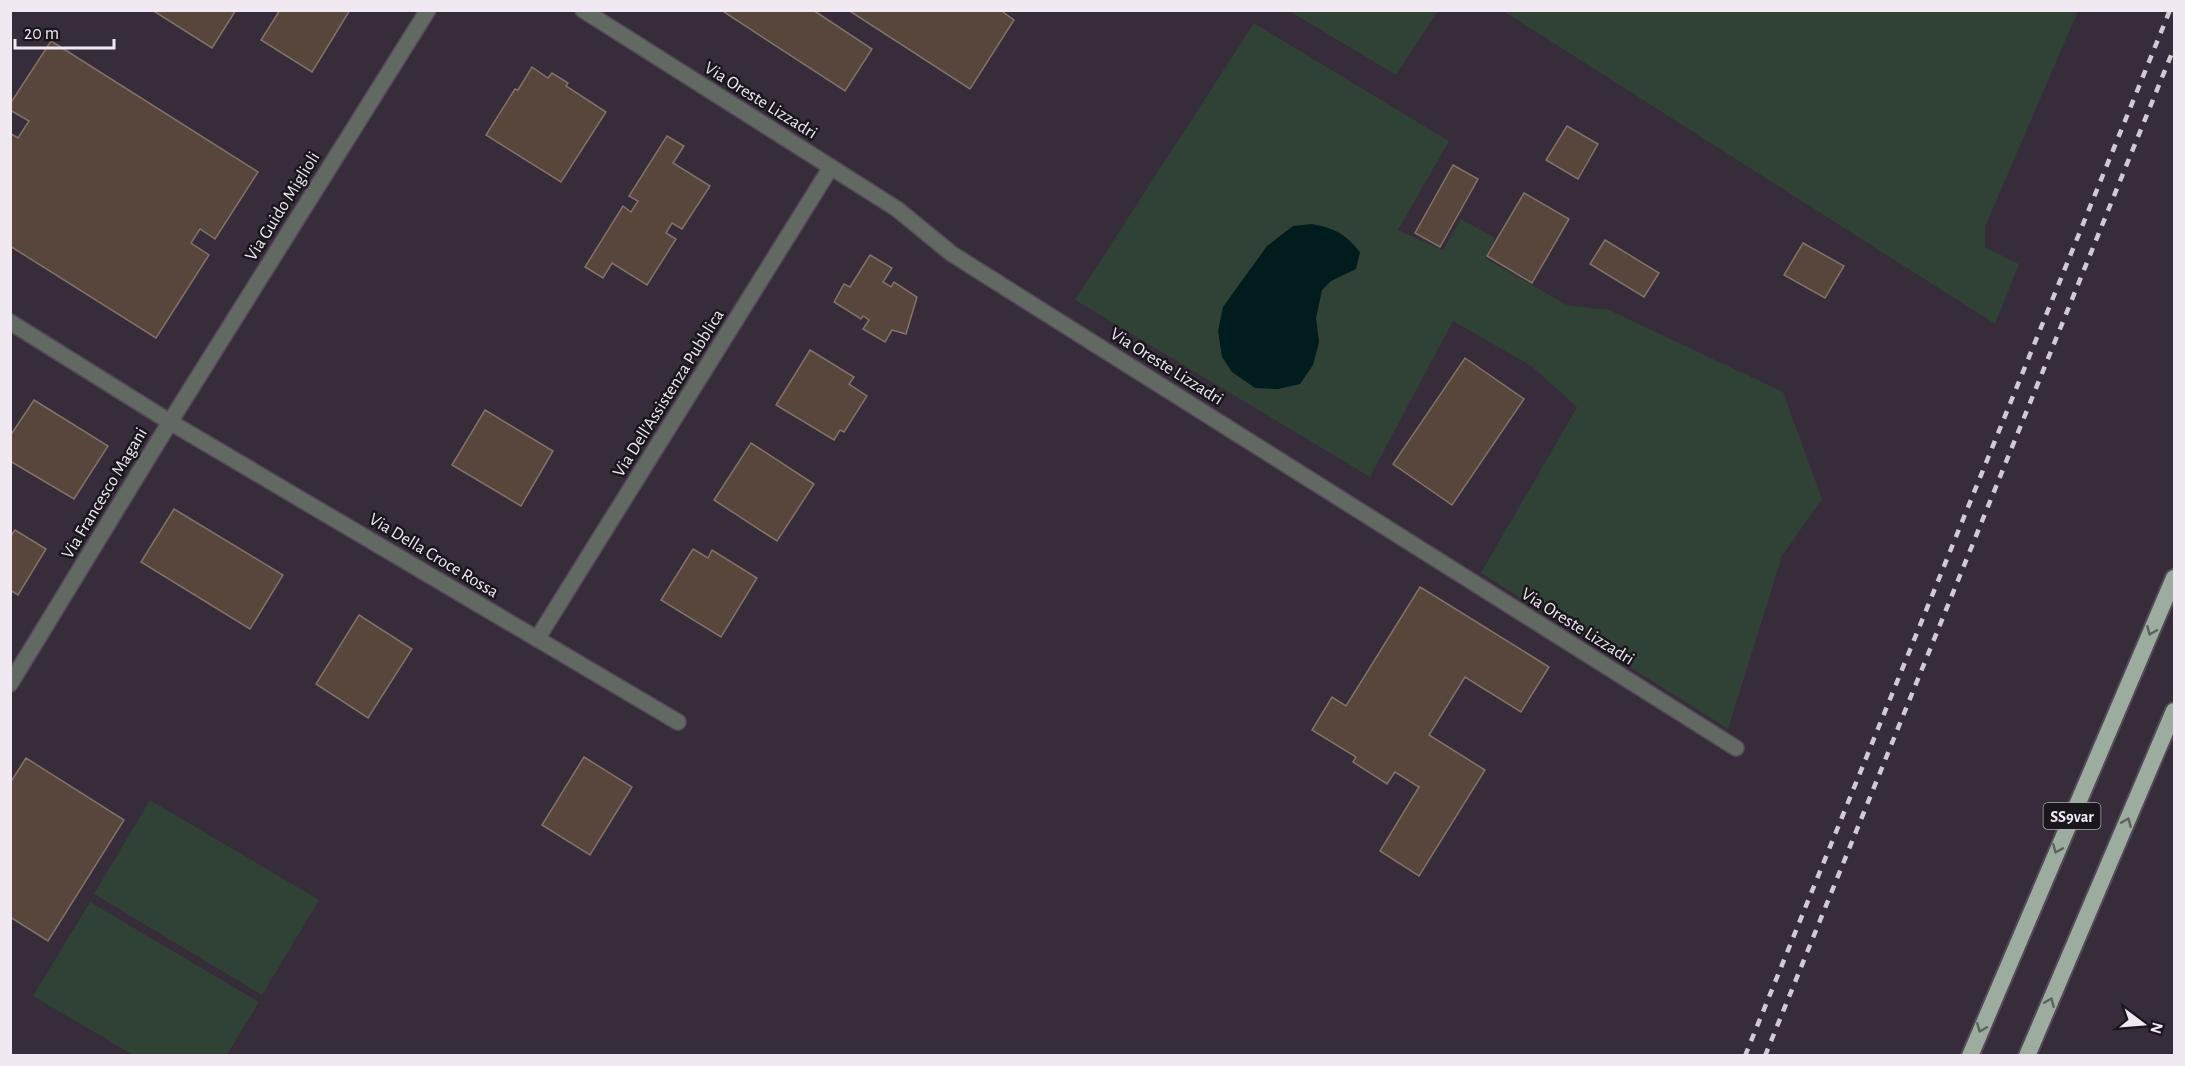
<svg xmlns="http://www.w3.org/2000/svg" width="2185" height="1066" font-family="'Alegreya Sans',sans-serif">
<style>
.green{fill:#304135}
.water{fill:#001c1d}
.building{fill:#56463c;stroke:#837267;stroke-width:1.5}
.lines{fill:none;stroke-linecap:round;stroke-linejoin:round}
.minor-casing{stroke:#544a57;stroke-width:18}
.trunk-casing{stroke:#544a57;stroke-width:20}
.minor{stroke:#626963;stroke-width:15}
.trunk{stroke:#9cac9e;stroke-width:16}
.rail{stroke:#d1c9d3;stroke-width:4.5;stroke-dasharray:8 8;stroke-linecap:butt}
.oneway{stroke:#5c615e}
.labels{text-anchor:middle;stroke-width:5;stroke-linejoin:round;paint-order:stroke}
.shield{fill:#1b161d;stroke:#b0aab2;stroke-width:1.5}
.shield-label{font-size:16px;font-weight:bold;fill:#f0e9f2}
.street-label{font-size:18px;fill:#f0e9f2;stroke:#1b161d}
</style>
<rect width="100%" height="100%" fill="#362c3a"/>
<g class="green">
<polygon points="1289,11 1438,11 1396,75"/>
<polygon points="1503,11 2078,11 1985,227 1985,247 2019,264 1995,324"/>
<polygon points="1254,23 1449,141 1398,230 1443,250 1461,219 1495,238 1485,258 1567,305 1609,310 1783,392 1822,499 1782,556 1728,729 1481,573 1577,407 1531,366 1453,321 1370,477 1075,300"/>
<polygon points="150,800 319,900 262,995 94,894"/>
<polygon points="90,902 259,1002 227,1055 133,1055 33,996"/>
</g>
<path class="water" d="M1312,224c24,5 32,9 48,28l-4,17 -25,12 -9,9 -6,28 3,24 -6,23 -13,19 -22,5 -23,-1 -23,-16 -10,-15 -4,-26 5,-24 44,-61 26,-20z"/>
<g class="building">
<polygon points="152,10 236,10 212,48"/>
<polygon points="280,10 350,10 312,72 261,40"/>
<polygon points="721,10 813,10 872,49 845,91"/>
<polygon points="848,10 1000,10 1014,20 970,89"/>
<polygon points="51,41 258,172 215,239 200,229 191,243 209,255 156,338 10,246 10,133 18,138 29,121 10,110 10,104"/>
<polygon points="532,67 548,78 552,73 568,83 566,86 606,112 561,182 486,135 515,89 518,90"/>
<polygon points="1567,126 1598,144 1578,179 1546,160"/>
<polygon points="667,136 684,146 673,163 710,186 682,229 672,223 666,233 676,239 647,285 612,263 603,278 585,267 623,206 631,212 638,201 629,196"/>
<polygon points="1453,165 1478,179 1440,247 1415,233"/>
<polygon points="1524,193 1569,219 1532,283 1487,256"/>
<polygon points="1605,240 1659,273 1644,297 1590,264"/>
<polygon points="1803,243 1844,266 1825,298 1784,275"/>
<polygon points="870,255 892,268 883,282 891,287 894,282 917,297 906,334 892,330 885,342 863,329 869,320 863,316 861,319 834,302 844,284 850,287"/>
<polygon points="810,350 854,377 849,384 867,396 844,432 840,430 834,440 776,405"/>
<polygon points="1465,358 1524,399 1452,505 1393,464"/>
<polygon points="34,400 108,446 74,499 10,461 10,436"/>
<polygon points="485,410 553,451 521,506 452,465"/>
<polygon points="751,443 814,484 777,541 714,500"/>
<polygon points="174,509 283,575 250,629 141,562"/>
<polygon points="15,530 46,549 18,595 10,590 10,537"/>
<polygon points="693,549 708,558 712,550 757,578 721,637 661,600"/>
<polygon points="1420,587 1549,667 1521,712 1465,677 1429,735 1485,770 1419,876 1380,851 1419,787 1395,772 1387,784 1353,762 1356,757 1312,730 1332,697 1346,706"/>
<polygon points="359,615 412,649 368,718 316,684"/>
<polygon points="584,757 632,787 590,855 542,825"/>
<polygon points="26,758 124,820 48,941 10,917 10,783"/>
</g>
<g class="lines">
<g class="minor-casing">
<g id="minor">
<polyline points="583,10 897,209 952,254 1736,748"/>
<polyline points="10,322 170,422 678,722"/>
<polyline points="537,639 831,167"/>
<polyline points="10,684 170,422 428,10"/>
</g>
</g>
<g class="trunk-casing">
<g id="trunk">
<polyline points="1970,1056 2174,578"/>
<polyline points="2027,1056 2174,711"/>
</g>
</g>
<use href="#minor" class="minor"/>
<use href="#trunk" class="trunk"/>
<g class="rail">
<polyline points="1745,1056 2170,10"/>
<polyline points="1765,1056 2174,48"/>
</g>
</g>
<defs><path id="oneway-chevron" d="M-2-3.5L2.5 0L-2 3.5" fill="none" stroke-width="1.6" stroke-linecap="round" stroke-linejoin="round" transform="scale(1.5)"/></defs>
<g class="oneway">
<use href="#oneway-chevron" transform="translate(2151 631) rotate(113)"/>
<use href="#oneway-chevron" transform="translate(2127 822) rotate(-67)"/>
<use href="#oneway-chevron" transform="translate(2057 849) rotate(113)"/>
<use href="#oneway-chevron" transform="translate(2050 1002) rotate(-67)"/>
<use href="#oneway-chevron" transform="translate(1981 1028) rotate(112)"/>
</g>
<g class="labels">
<rect class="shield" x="2043.5" y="803" width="57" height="26" rx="4.5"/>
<g class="shield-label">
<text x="2072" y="822">SS9var</text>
</g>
<g class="street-label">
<text transform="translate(761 100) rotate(32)" y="6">Via Oreste Lizzadri</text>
<text transform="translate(282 206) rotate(-58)" y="6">Via Guido Miglioli</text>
<text transform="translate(1167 366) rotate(32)" y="6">Via Oreste Lizzadri</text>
<text transform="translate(668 393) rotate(-58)" y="6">Via Dell'Assistenza Pubblica</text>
<text transform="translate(104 493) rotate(-59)" y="6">Via Francesco Magani</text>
<text transform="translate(434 555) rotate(31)" y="6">Via Della Croce Rossa</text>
<text transform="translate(1578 626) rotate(32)" y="6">Via Oreste Lizzadri</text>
</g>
</g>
<rect width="2185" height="1066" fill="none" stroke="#f0e9f2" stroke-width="24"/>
<g transform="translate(2143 1024) rotate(106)" stroke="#1b161d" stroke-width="4.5" paint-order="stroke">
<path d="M0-4.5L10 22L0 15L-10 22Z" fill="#f0e9f2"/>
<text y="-9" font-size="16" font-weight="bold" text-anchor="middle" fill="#f0e9f2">N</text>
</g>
<path d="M15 39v9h99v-9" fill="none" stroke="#f0e9f2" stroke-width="3"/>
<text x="24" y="39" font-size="18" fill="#f0e9f2" stroke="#1b161d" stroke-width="4.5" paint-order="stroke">20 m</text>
</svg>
